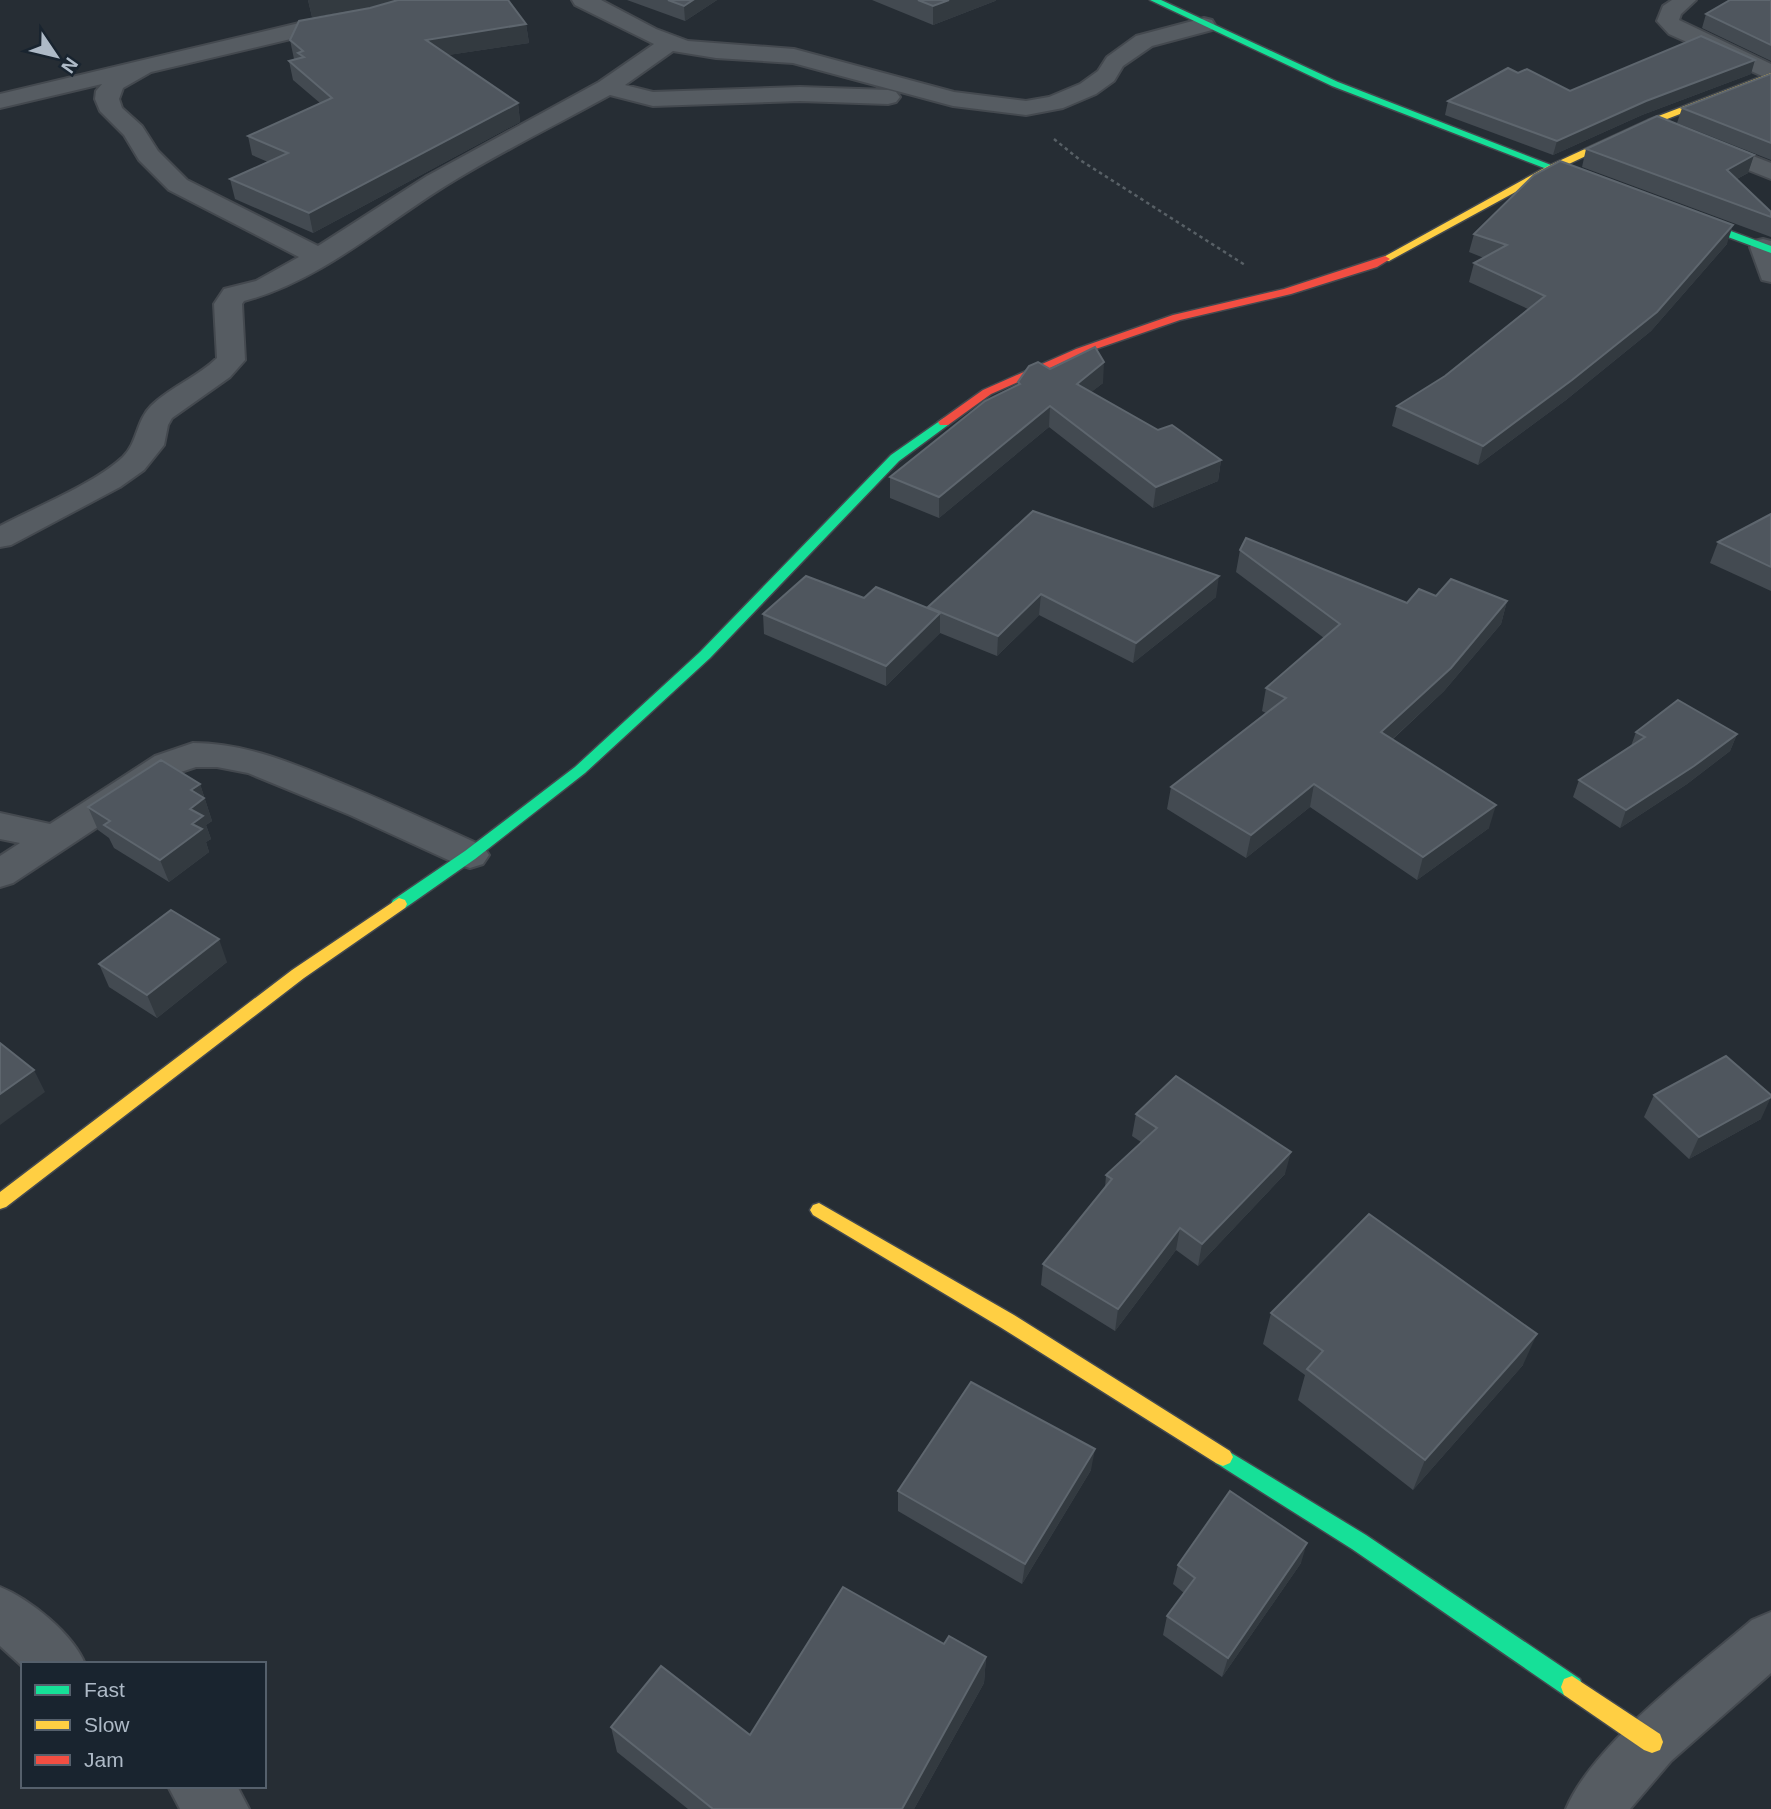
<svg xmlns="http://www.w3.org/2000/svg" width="1771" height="1809" font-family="Arial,sans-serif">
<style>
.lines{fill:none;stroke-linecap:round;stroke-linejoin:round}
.street-casing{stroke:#44494f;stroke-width:4}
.fast-casing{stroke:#44494f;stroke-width:3}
.slow-casing{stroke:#44494f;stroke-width:3}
.jam-casing{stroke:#44494f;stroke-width:3}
.path{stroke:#586066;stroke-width:2.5;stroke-dasharray:3.5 3.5;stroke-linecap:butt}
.street{fill:#565c62;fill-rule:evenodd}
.fast{fill:#16e098;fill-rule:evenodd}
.slow{fill:#ffcf43;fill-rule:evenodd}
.jam{fill:#f24e42;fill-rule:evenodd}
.wall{fill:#434a51}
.shaded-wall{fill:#333a40}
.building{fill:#4f565e;stroke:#5e666e;stroke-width:2}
</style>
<rect width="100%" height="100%" fill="#262d34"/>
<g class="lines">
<g class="street-casing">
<g id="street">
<path d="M406,0h34l-3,5 -64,18 -57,10 -165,39 -28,16 -4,11 3,9 20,18 16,25 29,29 131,66 109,-70 172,-94 55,-38 -79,-39 -3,-5h29l55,29 32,12 106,8 160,43 72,9 23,-4 31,-13 18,-13 9,-14 29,-21 68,-18 8,2 3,5 -3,5 -60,16 -29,20 -9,15 -18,13 -33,14 -37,7 -73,-9 -160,-43 -77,-5 -43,-7 -48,34 28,7 147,-5 88,3 8,2 4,5 -4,5 -8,2 -88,-3 -147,5 -43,-11c-56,31 -114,59 -168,93 -63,40 -125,94 -198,113l-2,3 3,56 -15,17 -58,41 -4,7 -4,20 -20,25 -24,17 -109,58 -11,2v-21c36,-19 94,-42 123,-69 15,-15 13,-36 28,-51 19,-19 47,-29 66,-48l-3,-54 10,-15 32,-8 43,-24 -130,-67 -30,-30 -15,-25 -24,-24 -5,-12 1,-8 6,-7 -102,24v-14l316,-75 54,-8z"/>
<polygon points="1672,0 1696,0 1681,14 1679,20 1771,64 1771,80 1669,34 1657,21 1663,6"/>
<polygon points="1702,136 1771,163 1771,179 1693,148 1690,143 1693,138"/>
<polygon points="1763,239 1771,241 1771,282 1762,280 1750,247 1754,241"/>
<path d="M193,743c50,0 93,18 138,36 52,21 102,44 152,67l6,9 -6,9 -13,4 -13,-4 -107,-49 -102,-42 -31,-6h-21l-15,5 -168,111 -13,4v-31l20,-13 -20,-4v-26l50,11 105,-68z"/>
<path d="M0,1587c30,12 73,47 85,77h-62v3l-23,-21z"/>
<path d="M1771,1612v61l-100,88 -41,48h-64c27,-65 131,-142 186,-189z"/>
<polygon points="168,1786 237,1786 249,1809 180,1809"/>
</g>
</g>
<g class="fast-casing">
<g id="fast">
<polygon points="1150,0 1161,0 1338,82 1574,174 1565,176 1332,86"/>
<polygon points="1677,214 1685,214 1771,246 1771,253 1677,218"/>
<polygon points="944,418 950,422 948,425 899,461 710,658 585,773 475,859 405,908 393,908 391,904 393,900 465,851 575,767 700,652 891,455"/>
<polygon points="1223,1448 1366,1535 1580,1679 1583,1687 1580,1695 1572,1698 1564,1695 1352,1549 1216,1463 1213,1457 1216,1451"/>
</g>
</g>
<g class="slow-casing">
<g id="slow">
<polygon points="1771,73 1771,79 1654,124 1556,170 1389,261 1380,259 1548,166 1648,120"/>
<polygon points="399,898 405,900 407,904 405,908 304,978 6,1207 0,1209 0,1192 292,970"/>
<polygon points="819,1203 1014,1315 1230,1451 1233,1457 1230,1463 1223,1466 1216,1463 1000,1327 813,1215 810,1210 813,1205"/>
<polygon points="1572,1676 1660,1734 1663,1742 1660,1750 1652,1753 1644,1750 1564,1695 1561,1687 1564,1679"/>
</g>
</g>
<g class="jam-casing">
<polygon id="jam" points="1385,256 1390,259 1377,267 1291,294 1180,320 1084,353 991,394 948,425 940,425 938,422 983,390 1076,349 1173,315 1284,289"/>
</g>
<polyline class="path" points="1054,139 1080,160 1245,265"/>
<use href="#street" class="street"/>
<use href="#fast" class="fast"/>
<use href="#slow" class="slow"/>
<use href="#jam" class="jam"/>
</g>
<g class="wall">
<polygon points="308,0 526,24 529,43 448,55 518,103 520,122 313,233 235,199 230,179 268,162 252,155 248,136 320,103 293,80 289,61 295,60 294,59 290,40 347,12 312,17"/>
<polygon points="627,0 717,0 685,21"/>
<polygon points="872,0 996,0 995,1 933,25"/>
<polygon points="1771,0 1771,61 1702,28 1706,14"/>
<polygon points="1518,73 1570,91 1751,74 1642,115 1553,155 1445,115 1448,101"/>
<polygon points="1771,74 1771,160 1677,123 1682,108"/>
<polygon points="1586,149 1754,155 1748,173 1737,179 1771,212 1771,237 1582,167"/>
<polygon points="1474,234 1727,244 1651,331 1566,400 1478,465 1392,426 1397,406 1445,376 1528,309 1469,282 1474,263 1484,258 1469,252"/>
<polygon points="1050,369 1103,383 1091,392 1158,430 1221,460 1218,481 1153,508 1049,427 939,518 890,498 890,477 1018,385 1018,382"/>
<polygon points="1033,511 1216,597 1133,663 1039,615 997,656 940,633 886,686 764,634 763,614 864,598 928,608"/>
<polygon points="1771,514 1771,591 1710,563 1718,542"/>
<polygon points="1240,550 1407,603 1436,596 1507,601 1501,624 1444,691 1392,740 1489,828 1417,880 1310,807 1246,858 1167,809 1171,787 1266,713 1262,711 1266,688 1324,638 1236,572"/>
<polygon points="1636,732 1737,734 1730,751 1687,784 1620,828 1573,797 1579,780 1631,746"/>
<polygon points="200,784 212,821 206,825 211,839 206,842 209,852 169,882 114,848 109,838 98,830 88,807"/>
<polygon points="227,962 157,1018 109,987 99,964"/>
<polygon points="1654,1095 1761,1119 1689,1159 1644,1117"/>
<polygon points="1136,1114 1285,1174 1198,1266 1176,1250 1115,1331 1041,1285 1043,1264 1105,1188 1106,1175 1141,1142 1132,1136"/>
<polygon points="1271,1313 1523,1365 1413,1490 1298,1400 1305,1375 1263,1344"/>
<polygon points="1091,1470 1022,1584 898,1511 898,1491"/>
<polygon points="1301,1563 1222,1677 1163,1635 1167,1616 1184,1593 1173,1584 1178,1565"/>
<polygon points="944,1644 986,1657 984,1683 914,1809 688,1809 617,1752 611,1727 750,1735"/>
</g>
<g class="shaded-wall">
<polygon points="308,0 397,0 369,8 312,17"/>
<polygon points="693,0 717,0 685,21 684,6"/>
<polygon points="949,0 996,0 995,1 933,25 933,6"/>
<polygon points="526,24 529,43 429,58 426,40"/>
<polygon points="1755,60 1751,74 1642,115 1553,155 1557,141 1646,101"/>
<polygon points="518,103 520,122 313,233 309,213"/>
<polygon points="1754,155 1748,173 1721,187 1727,170"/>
<polygon points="1733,225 1727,244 1651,331 1566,400 1478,465 1483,446"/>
<polygon points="1104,362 1103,383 1075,405 1077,384"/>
<polygon points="1050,406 1049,427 939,518 939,497"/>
<polygon points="1221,460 1218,481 1153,508 1156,487"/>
<polygon points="1219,576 1216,597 1133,663 1136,643"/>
<polygon points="1041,594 1039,615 997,656 998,636"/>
<polygon points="1507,601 1501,624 1444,691 1375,755 1381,732"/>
<polygon points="940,613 940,633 886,686 886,666"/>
<polygon points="1737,734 1730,751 1687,784 1620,828 1626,810"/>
<polygon points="200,784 212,821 206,825 211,839 206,842 209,852 169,882 160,860 190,809 191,790"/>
<polygon points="1314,784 1310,807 1246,858 1251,835"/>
<polygon points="1496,805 1489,828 1417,880 1423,857"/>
<polygon points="219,939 227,962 157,1018 147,995"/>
<polygon points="34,1070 45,1092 0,1125 0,1094"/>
<polygon points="1771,1097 1761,1119 1689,1159 1699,1137"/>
<polygon points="1291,1152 1285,1174 1198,1266 1202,1244"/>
<polygon points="1180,1228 1176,1250 1115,1331 1118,1309"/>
<polygon points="1537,1334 1523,1365 1413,1490 1425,1460"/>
<polygon points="1095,1449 1091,1470 1022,1584 1025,1564"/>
<polygon points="1307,1543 1301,1563 1222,1677 1228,1658"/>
<polygon points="986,1657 984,1683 914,1809 902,1809"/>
</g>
<g class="building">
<polygon points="398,0 508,0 526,24 426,40 518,103 309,213 230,179 288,153 248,136 332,98 289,61 304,57 298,53 303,51 290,40 299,21 370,8"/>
<polygon points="668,0 693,0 684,6"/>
<polygon points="918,0 949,0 933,6"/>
<polygon points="1730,0 1771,0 1771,45 1706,14"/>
<polygon points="1701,36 1755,60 1646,101 1557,141 1448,101 1508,68 1518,73 1527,69 1570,91"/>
<polygon points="1771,74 1771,143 1682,108"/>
<polygon points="1657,116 1754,155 1727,170 1771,212 1771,217 1586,149"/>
<polygon points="1560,161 1733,225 1657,312 1572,380 1483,446 1397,406 1445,376 1545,296 1474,263 1507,245 1474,234 1534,175"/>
<polygon points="1095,347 1104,362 1077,384 1158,430 1172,425 1221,460 1156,487 1050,406 939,497 890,477 985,401 1020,384 1018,382 1029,366 1038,362 1050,369"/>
<polygon points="1033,511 1219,576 1136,643 1041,594 998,636 928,607"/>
<polygon points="1771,514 1771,567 1718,542"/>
<polygon points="1246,538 1407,603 1419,589 1436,596 1451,579 1507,601 1451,668 1381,732 1496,805 1423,857 1314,784 1251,835 1171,787 1286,698 1266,688 1340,624 1240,550"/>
<polygon points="806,576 864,598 876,587 940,613 886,666 763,614"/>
<polygon points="1678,700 1737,734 1694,766 1626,810 1579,780 1645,737 1636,732"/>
<polygon points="161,760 200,784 191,790 204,798 190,809 203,816 192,824 202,829 160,860 104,825 110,821 88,807"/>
<polygon points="171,910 219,939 147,995 99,964"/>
<polygon points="0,1043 34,1070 0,1094"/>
<polygon points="1726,1056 1771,1095 1771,1097 1699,1137 1654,1095"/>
<polygon points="1176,1076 1291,1152 1202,1244 1180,1228 1118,1309 1043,1264 1112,1179 1106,1175 1157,1128 1136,1114"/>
<polygon points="1369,1214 1537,1334 1425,1460 1307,1369 1323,1351 1271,1313"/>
<polygon points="971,1382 1095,1449 1025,1564 898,1491"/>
<polygon points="1230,1491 1307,1543 1228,1658 1167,1616 1195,1578 1178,1565"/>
<polygon points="843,1587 944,1644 949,1636 986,1657 902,1809 713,1809 611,1727 661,1666 750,1735"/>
</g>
<rect x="21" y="1662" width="245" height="126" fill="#19242f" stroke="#55606c" stroke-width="2"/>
<rect x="35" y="1685" width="35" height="10" fill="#16e098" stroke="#55606c" stroke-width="2"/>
<text x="84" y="1697" font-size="21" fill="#aebac7">Fast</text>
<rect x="35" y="1720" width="35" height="10" fill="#ffcf43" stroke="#55606c" stroke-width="2"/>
<text x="84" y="1732" font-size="21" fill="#aebac7">Slow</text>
<rect x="35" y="1755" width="35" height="10" fill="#f24e42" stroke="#55606c" stroke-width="2"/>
<text x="84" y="1767" font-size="21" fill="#aebac7">Jam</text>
<g transform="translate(56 56) rotate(125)" stroke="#19242f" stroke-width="5" paint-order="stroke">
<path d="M0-5L12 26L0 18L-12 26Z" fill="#aebac7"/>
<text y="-10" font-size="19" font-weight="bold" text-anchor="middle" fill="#aebac7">N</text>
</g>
</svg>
